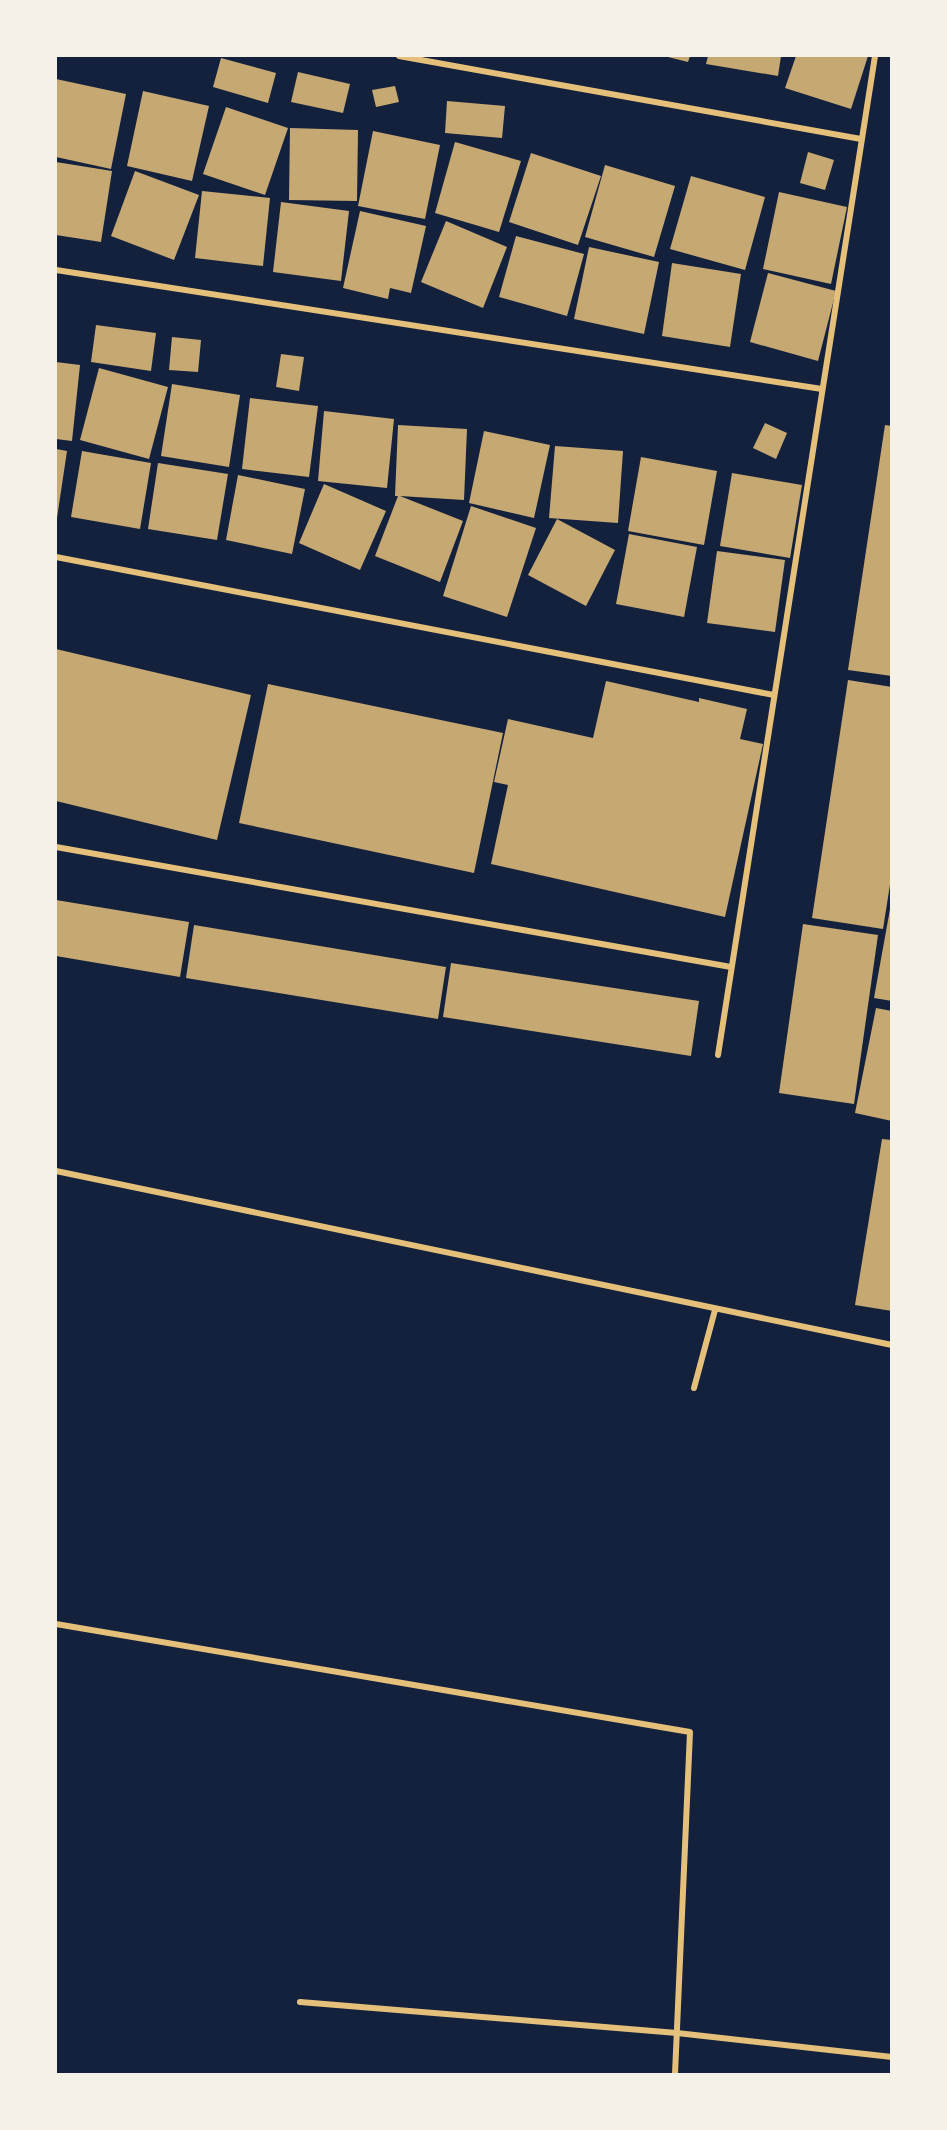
<svg xmlns="http://www.w3.org/2000/svg" width="947" height="2130" font-family="'Golos Text',sans-serif">
<style>
.building{fill:#c6a872}
.lines{fill:none;stroke-linecap:round;stroke-linejoin:round}
.minor{stroke:#e5c07b;stroke-width:6}
</style>
<rect width="100%" height="100%" fill="#14213d"/>
<g class="building">
<polygon points="664,56 690,56 688,62"/>
<polygon points="708,56 781,56 778,76 706,64"/>
<polygon points="796,56 868,56 851,109 785,88"/>
<polygon points="221,58 276,73 268,103 213,87"/>
<polygon points="298,72 350,84 343,113 291,102"/>
<polygon points="56,79 126,94 111,169 56,157"/>
<polygon points="395,86 399,102 376,107 372,90"/>
<polygon points="143,91 209,106 192,181 127,166"/>
<polygon points="447,101 505,106 502,138 445,133"/>
<polygon points="226,107 288,128 265,195 203,174"/>
<polygon points="290,128 358,130 357,201 289,200"/>
<polygon points="373,131 440,145 425,219 358,206"/>
<polygon points="455,142 521,161 499,232 435,213"/>
<polygon points="808,152 834,160 825,190 800,183"/>
<polygon points="531,153 601,176 578,245 509,222"/>
<polygon points="56,162 112,171 101,242 56,235"/>
<polygon points="605,165 675,186 654,257 585,237"/>
<polygon points="135,171 199,195 174,260 111,236"/>
<polygon points="691,176 765,197 745,270 670,249"/>
<polygon points="202,191 270,198 263,266 195,258"/>
<polygon points="779,192 847,207 831,284 763,269"/>
<polygon points="281,202 349,211 341,281 273,272"/>
<polygon points="360,211 426,226 411,293 390,288 388,299 343,288"/>
<polygon points="446,221 507,247 483,308 421,282"/>
<polygon points="516,236 584,254 567,316 499,297"/>
<polygon points="589,247 659,262 644,334 574,319"/>
<polygon points="672,263 741,274 730,347 662,336"/>
<polygon points="768,273 836,291 818,361 750,342"/>
<polygon points="96,325 156,333 151,371 91,362"/>
<polygon points="172,337 201,340 198,372 169,370"/>
<polygon points="281,354 304,357 299,391 276,387"/>
<polygon points="56,362 80,365 72,441 56,439"/>
<polygon points="99,368 168,387 149,459 80,440"/>
<polygon points="172,384 240,395 229,467 161,456"/>
<polygon points="250,398 318,406 309,477 242,469"/>
<polygon points="324,411 394,419 387,488 318,481"/>
<polygon points="765,423 787,433 776,459 753,448"/>
<polygon points="398,425 467,429 464,500 400,496 463,521 440,582 375,556 398,496 395,496"/>
<polygon points="885,425 892,426 892,676 848,670"/>
<polygon points="484,431 550,445 534,518 469,503"/>
<polygon points="555,446 623,451 618,523 549,518"/>
<polygon points="56,449 67,451 57,518 56,518"/>
<polygon points="82,451 151,463 140,529 71,517"/>
<polygon points="641,457 717,471 704,545 628,531"/>
<polygon points="158,463 228,474 217,540 148,529"/>
<polygon points="732,473 802,485 790,558 720,546"/>
<polygon points="238,475 305,489 292,554 226,540"/>
<polygon points="324,484 386,511 360,570 299,543"/>
<polygon points="471,506 536,528 507,617 443,596"/>
<polygon points="557,519 615,550 586,606 528,575"/>
<polygon points="629,534 697,547 684,617 616,604"/>
<polygon points="717,551 785,560 775,632 707,623"/>
<polygon points="56,649 251,695 217,840 56,801"/>
<polygon points="848,680 892,687 892,872 883,929 812,918"/>
<polygon points="606,681 699,702 699,698 747,709 740,739 763,744 725,917 491,864 508,785 494,782 508,719 593,738"/>
<polygon points="268,684 503,733 474,873 239,823"/>
<polygon points="56,900 189,922 180,977 56,956"/>
<polygon points="890,909 892,909 892,1001 874,998"/>
<polygon points="803,924 878,935 854,1104 779,1093"/>
<polygon points="194,925 446,967 438,1019 186,978"/>
<polygon points="451,963 699,1001 691,1056 443,1017"/>
<polygon points="876,1008 892,1011 892,1121 855,1113"/>
<polygon points="882,1139 892,1140 892,1311 855,1305"/>
</g>
<g class="lines">
<g class="minor">
<polyline points="399,56 861,139"/>
<polyline points="56,270 822,389"/>
<polyline points="56,557 774,695"/>
<polyline points="56,847 731,967"/>
<polyline points="718,1055 875,56"/>
<polyline points="56,1171 892,1345"/>
<polyline points="694,1388 715,1310"/>
<polyline points="56,1624 690,1732 675,2074"/>
<polyline points="300,2002 677,2033 892,2057"/>
</g>
</g>
<rect width="947" height="2130" fill="none" stroke="#f6f1e7" stroke-width="114"/>
</svg>
